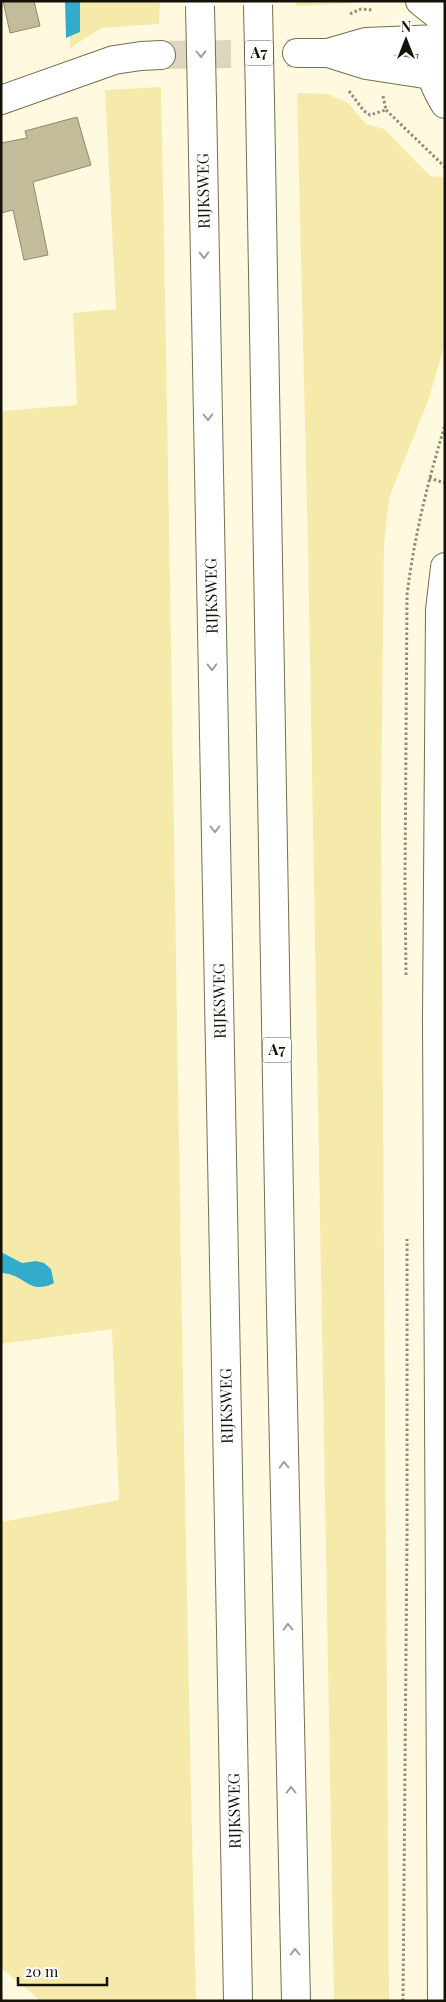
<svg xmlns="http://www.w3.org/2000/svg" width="446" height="2002" font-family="'Playfair Display',serif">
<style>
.green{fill:#f6eaab}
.water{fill:#33accc}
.building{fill:#c2bc9b;stroke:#908a6b}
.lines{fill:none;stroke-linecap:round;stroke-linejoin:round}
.tertiary-tunnel{stroke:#dcd7be;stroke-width:28;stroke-dasharray:28 14;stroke-linecap:butt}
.minor-casing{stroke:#746f51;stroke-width:30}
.tertiary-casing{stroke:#746f51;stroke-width:30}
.motorway-casing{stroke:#746f51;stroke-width:30}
.path{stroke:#918d79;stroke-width:3;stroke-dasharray:2.5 2.5;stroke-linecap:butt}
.minor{stroke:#fff;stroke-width:28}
.tertiary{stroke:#fff;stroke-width:28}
.motorway{stroke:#fff;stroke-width:28}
.motorway-bridge-casing{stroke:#746f51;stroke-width:30;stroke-linecap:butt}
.motorway-bridge{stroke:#fff;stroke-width:28}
.oneway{stroke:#a1a09b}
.labels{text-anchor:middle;stroke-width:4.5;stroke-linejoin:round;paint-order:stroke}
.shield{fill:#fff;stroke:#5a5951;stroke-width:1}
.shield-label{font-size:15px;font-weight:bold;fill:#141206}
.street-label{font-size:16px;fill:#141206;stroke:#fff}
</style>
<rect width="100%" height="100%" fill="#fffadf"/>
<g class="green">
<polygon points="80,1 160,1 159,24 101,28 70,48 70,36 80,32"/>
<polygon points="296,1 357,1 354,3 296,6"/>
<path d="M161,87c13,638 19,1276 35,1914h-155l-40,-33v-446l118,-22 -7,-171 -111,15v-71h10l21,14 4,-26 -14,2 -21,-11v-841l76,-6 -4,-92 43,-4 -11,-219z"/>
<polygon points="297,93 328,94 348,103 366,124 384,129 430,176 443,177 445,179 445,344 428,401 389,498 384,545 381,813 389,2001 334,2001 308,549"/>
</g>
<g class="water">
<polygon points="65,1 80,1 80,32 66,38"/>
<path d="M1,1252l21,11 14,-2 8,2 7,6 3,14c-26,13 -28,-9 -53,-10z"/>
</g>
<g class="building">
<polygon points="3,1 34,1 40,26 10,33"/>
<polygon points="77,117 91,165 33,182 48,255 24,260 13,210 1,213 1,143 27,138 25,131"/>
</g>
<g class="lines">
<polyline class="tertiary-tunnel" points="161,55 297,53"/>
<g class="minor-casing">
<polyline id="minor" points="420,1 445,21"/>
</g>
<g class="tertiary-casing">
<g id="tertiary">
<polyline points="297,53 328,53 366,42 439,39"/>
<polyline points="328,53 366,65 431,75"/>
<path d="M432,58c-3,18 4,31 13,46"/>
<polyline points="1,100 114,60 141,56 161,55"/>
<polyline points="442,2001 437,1021 440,610 445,567"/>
</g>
</g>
<g class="motorway-casing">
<g id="motorway">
<polyline points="260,100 281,1311 296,2001"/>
<polyline points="202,101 238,2001"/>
</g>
</g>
<g class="path">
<polyline points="350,14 361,9 373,10"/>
<polyline points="349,91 364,111 370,115 386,110"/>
<polyline points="383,96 386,110"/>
<polyline points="386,110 445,167"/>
<polyline points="429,478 445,483"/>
<path d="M406,975l-1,-91 2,-289c7,-58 21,-114 38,-170"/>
<polyline points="403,2001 407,1536 407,1239"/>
</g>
<use href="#minor" class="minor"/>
<use href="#tertiary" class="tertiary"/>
<use href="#motorway" class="motorway"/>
<g class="motorway-bridge-casing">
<g id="motorway-bridge">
<polyline points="258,5 260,100"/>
<polyline points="200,6 202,101"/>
</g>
</g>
<use href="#motorway-bridge" class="motorway-bridge"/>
</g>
<defs><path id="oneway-chevron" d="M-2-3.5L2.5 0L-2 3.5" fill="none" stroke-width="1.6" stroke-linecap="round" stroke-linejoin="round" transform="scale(1.25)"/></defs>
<g class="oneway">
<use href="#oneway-chevron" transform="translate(201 54) rotate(89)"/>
<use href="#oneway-chevron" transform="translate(204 255) rotate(89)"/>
<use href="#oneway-chevron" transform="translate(208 417) rotate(89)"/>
<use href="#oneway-chevron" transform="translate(212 667) rotate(89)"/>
<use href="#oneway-chevron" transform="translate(215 829) rotate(89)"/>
<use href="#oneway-chevron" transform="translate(284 1465) rotate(-91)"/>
<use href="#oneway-chevron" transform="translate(288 1627) rotate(-91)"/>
<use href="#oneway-chevron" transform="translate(291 1790) rotate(-91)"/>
<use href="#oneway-chevron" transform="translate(295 1952) rotate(-91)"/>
</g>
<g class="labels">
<g class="shield">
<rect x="245" y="40.5" width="28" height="25" rx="4"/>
<rect x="263" y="1037.5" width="28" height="25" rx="4"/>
</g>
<g class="shield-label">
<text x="259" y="58">A7</text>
<text x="277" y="1055">A7</text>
</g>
<g class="street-label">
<text transform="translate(203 191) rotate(-91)" y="6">RIJKSWEG</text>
<text transform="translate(211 596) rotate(-91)" y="6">RIJKSWEG</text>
<text transform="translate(219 1001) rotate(-91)" y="6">RIJKSWEG</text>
<text transform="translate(226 1406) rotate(-91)" y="6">RIJKSWEG</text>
<text transform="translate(234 1811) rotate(-91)" y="6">RIJKSWEG</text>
</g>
</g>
<rect width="446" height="2002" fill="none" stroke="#141206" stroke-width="5"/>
<g transform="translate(406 40)" stroke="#ffffff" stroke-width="4" paint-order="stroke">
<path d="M0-4L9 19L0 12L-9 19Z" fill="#141206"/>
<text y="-8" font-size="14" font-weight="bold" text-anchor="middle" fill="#141206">N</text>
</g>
<path d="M18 1977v8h89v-8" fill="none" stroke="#141206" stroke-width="2.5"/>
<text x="25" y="1977" font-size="15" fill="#141206" stroke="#ffffff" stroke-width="4" paint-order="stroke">20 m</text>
</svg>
